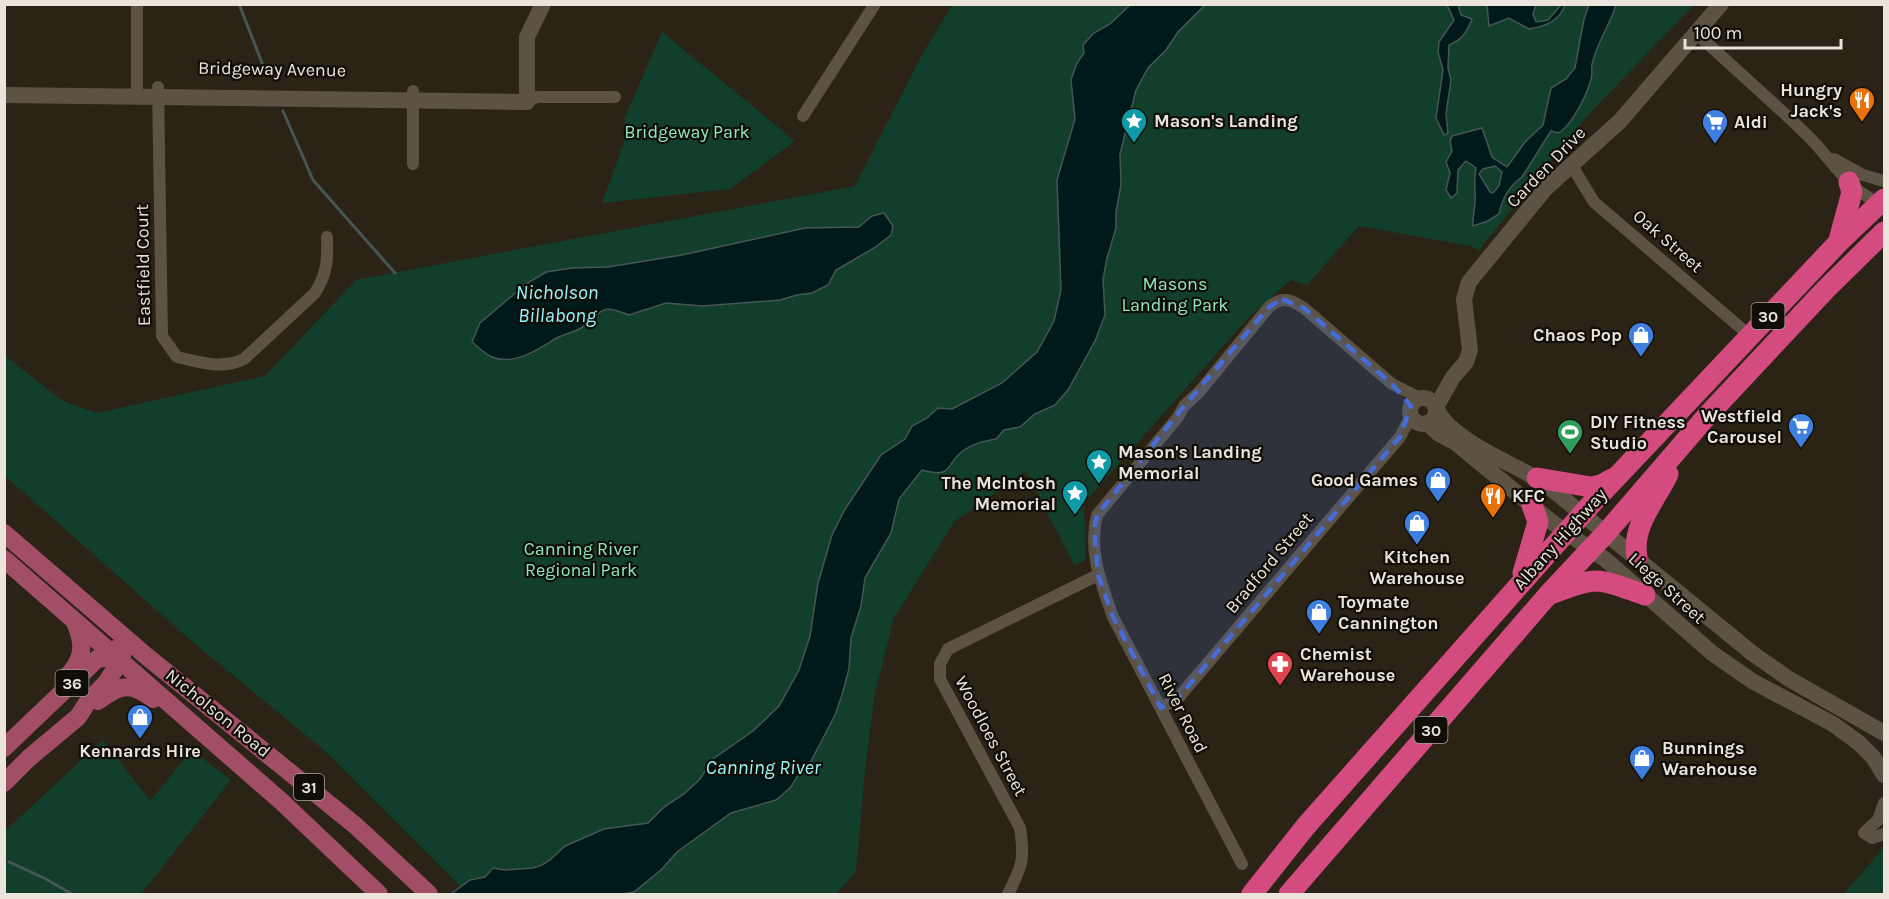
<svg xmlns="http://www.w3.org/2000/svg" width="1889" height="899" font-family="Karla,sans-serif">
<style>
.green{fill:#113f2c}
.water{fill:#00191b;stroke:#465655;stroke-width:1.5;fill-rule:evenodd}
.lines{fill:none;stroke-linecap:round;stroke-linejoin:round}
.stream{stroke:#465655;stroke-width:3}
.street{stroke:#5c5344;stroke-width:12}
.secondary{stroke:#5c5344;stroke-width:16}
.primary{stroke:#a34e67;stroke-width:18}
.highway{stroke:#d34b7f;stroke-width:21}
.marked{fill:#466cd9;fill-opacity:0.2;stroke:#466cd9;stroke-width:4.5;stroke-dasharray:12 8;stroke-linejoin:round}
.labels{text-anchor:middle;stroke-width:4.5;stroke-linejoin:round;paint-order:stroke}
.shield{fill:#110d07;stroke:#a9a49b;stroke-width:1.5}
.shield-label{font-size:16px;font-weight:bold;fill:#eae4db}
.street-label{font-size:18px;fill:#eae4db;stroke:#110d07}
.poi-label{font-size:18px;font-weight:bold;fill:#eae4db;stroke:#110d07;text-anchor:start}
.park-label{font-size:18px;fill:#8ceabd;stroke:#110d07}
.water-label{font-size:20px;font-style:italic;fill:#98f4fb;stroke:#110d07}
</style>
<rect width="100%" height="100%" fill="#2b2315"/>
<g class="green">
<polygon points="952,5 1694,5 1588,115 1478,251 1471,246 1359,226 1307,285 1291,280 1248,318 1084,503 1086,560 1074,565 1026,471 954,522 894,618 875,693 866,759 856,872 836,894 468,894 325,751 188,638 5,476 4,355 63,401 97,413 265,376 356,280 855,186 920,58"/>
<polygon points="662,32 795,141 730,189 602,203 624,142 625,117"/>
<polygon points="103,740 150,801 192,750 231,780 141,894 5,894 5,831"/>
<polygon points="1884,847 1884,894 1844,894"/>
</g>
<g class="water">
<path d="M1130,5h75l-27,27 -12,18 -18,18 -12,22 -16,64 1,31 -5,27v16l-9,30 -4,21 2,36 -10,26 -27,49 -13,15 -20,9 -15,13 -16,3 -8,9c-11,2 -22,4 -32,11 -20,14 -9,29 -42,20l-23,29 -8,34 -26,45 -4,28 -10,32 -2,31 -7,26 -7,20 -25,48 -10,9 -9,15 -15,13 -45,13 -54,39 -16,18 -27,22 -12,2h-171l19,-14 15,-3 8,-9 12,2 28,-2 9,-3 8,-5 15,-14 39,-17 44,-6 16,-16 20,-13 16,-15 13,-20 40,-28 26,-25 20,-36 11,-34 8,-53 14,-48 12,-24 37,-56 24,-16 7,-13 15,-8 11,-10 14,1 50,-26 35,-31 17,-31 7,-31 -4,-110 18,-61 -4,-39 6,-17 7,-10 -1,-8 11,-12 16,-9z"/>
<path d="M1447,5h11l3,10 11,4c-5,13 -10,21 -23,26l-1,23 3,12 -5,34 2,19 -4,2 -8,-17 7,-48 -5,-18 1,-10 15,-22z"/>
<path d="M1487,5h49l-3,9 3,8 12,-2 13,-15h4c-6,16 -18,21 -36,24l-20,-11 -20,8z"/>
<path d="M1589,5h27c-6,20 -21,41 -24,60 -1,5 1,9 -1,14 -3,14 -20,48 -33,54l-7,-2 -29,46c-13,9 -20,22 -23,37l-11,7 -15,5c-1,-9 2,-15 2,-24 1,-13 -2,-20 1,-34l-10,-7 -8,9 -1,23 -6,5 -5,-8 4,-17 -4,-11 6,-11 -2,-10 2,-5 30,-8 10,29 15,10 18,-25 18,-17 8,-37 15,-9 9,-11 9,-49zM1495,166l7,6 -3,14 -6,7 -3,-1 -11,-18 4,-5z"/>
<path d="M884,213l9,13 -2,9 -17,13 -38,22 -8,15 -16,8 -15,2 -17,5 -78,6 -36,-3 -37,12c-32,-13 -25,-2 -48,13 -8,5 -18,6 -26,11 -17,11 -43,28 -65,17 -6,-3 -13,-10 -18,-14l8,-19 46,-39 20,-12 26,-4 36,-1 74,-12 123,-27 54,-1 13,-11z"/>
</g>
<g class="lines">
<g class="stream">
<polyline points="239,4 266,73"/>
<polyline points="283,111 313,180 395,273"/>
<polyline points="9,862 44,878 72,894"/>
</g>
<g class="street">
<path d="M1696,33c37,34 76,68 112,103 23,22 42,58 74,67"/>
<path d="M158,87l4,249 15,21c23,5 44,13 67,2l71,-66c12,-19 13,-34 12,-56"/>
<polyline points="137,97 137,4"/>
<polyline points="527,102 537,97 615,97"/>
<polyline points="803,116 875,4"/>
<polyline points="1834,159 1863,175 1884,181"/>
<polyline points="413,164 413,91"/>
<polyline points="1572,166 1594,202 1749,335"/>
<polyline points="1161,708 1179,697 1400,437 1411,416"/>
<polyline points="1884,803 1878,820 1864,833 1872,838 1884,834"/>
<path d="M1242,864l-129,-247c-12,-34 -25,-66 -16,-102l81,-98 6,-11 15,-14 70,-85c13,-11 21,-8 35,1l88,76 28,14"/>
<path d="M1008,894c14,-28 17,-34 12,-66l-80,-149v-15l8,-15 150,-74"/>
</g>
<g class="secondary">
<polyline points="4,95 527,102 527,37 543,4"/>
<circle cx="1423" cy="411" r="13"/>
<polyline points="1436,407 1453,377 1466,362 1470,350 1464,299 1469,282 1546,188 1620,121 1721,4"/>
<path d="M1436,408c16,35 82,56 112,78l204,167 37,26 95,54"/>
<polyline points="1427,423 1439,434 1456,443 1553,523 1606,560 1712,653 1752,681 1833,724 1859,743 1873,757 1884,775"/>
</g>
<g class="primary">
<polyline points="4,533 145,655 356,826 429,894"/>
<polyline points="4,559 282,802 379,894"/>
<path d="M66,678c18,-19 19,-32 9,-56"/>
<path d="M98,701c22,-17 33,-19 55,-2"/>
<polyline points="4,748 97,659 122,655"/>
<polyline points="4,783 29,758 78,717 87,703 106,683 115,669 115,649"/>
</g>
<g class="highway">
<polyline points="1839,240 1852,192 1849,182"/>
<polyline points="1537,478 1591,487 1601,485 1612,479"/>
<path d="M1637,557c-6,-31 19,-57 31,-83"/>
<polyline points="1523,573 1538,522 1532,505"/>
<path d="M1550,594c15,-5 32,-13 47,-13 16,1 33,9 48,14"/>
<polyline points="1252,894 1306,826 1593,502 1838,243 1884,199"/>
<polyline points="1289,894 1548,595 1606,533 1706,417 1826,289 1884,232"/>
</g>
</g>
<path class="marked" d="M1282,299l22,9 88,76 19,22 -11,31 -221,260 -18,11 -48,-91 -15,-42 -4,-46 3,-14 87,-109 85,-99z"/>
<defs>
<g id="restaurant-pin" transform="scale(1.35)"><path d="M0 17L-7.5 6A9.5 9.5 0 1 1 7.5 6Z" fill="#e8710a" stroke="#110d07"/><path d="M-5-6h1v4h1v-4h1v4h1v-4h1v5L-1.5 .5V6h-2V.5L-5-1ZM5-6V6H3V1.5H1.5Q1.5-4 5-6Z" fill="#fff"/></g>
<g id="sight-pin" transform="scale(1.35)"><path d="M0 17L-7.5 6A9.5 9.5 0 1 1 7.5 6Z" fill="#0f9aa8" stroke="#110d07"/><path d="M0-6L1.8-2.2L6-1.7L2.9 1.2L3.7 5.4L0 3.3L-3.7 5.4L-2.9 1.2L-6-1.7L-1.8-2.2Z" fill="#fff"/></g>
<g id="supermarket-pin" transform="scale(1.35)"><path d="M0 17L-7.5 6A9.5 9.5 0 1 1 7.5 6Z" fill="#3f7fe0" stroke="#110d07"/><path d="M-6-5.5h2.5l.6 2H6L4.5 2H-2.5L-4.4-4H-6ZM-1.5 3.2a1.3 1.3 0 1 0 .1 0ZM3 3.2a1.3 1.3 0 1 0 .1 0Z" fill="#fff"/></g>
<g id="shop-pin" transform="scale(1.35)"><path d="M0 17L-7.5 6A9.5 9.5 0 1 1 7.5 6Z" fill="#3f7fe0" stroke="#110d07"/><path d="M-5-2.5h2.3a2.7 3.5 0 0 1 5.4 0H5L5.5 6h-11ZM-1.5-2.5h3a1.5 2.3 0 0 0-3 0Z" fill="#fff"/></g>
<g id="stadium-pin" transform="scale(1.35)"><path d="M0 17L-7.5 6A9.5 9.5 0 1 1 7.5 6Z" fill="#2e9e5b" stroke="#110d07"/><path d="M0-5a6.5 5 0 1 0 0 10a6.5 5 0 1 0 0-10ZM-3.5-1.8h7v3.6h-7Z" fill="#fff"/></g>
<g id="pharmacy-pin" transform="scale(1.35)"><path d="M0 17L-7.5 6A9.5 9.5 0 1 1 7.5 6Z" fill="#e0444e" stroke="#110d07"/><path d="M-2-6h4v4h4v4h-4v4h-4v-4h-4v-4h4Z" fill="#fff"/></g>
</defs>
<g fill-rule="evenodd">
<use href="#restaurant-pin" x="1862" y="100"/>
<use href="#sight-pin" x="1134" y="121"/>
<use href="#supermarket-pin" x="1715" y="122"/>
<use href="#shop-pin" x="1641" y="335"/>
<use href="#supermarket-pin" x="1801" y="426"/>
<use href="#stadium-pin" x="1570" y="432"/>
<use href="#sight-pin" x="1099" y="462"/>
<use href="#shop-pin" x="1438" y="480"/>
<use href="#sight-pin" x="1075" y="493"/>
<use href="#restaurant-pin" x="1493" y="496"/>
<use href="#shop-pin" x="1417" y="523"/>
<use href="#shop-pin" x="1319" y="612"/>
<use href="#pharmacy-pin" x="1280" y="664"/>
<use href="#shop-pin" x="140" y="717"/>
<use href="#shop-pin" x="1642" y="758"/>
</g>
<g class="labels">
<g class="shield">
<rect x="1751.5" y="303" width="33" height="26" rx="4.5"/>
<rect x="55.5" y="670" width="33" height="26" rx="4.5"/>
<rect x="1414.5" y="717" width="33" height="26" rx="4.5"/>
<rect x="294" y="774" width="30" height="26" rx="4.5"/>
</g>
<g class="shield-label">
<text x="1768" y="322">30</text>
<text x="72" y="689">36</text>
<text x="1431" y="736">30</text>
<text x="309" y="793">31</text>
</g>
<g class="street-label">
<text transform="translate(272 69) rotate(1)" y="6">Bridgeway Avenue</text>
<text transform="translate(1546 167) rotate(-46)" y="6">Carden Drive</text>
<text transform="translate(1668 241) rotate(41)" y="6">Oak Street</text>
<text transform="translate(143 265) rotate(-91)" y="6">Eastfield Court</text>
<text transform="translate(1560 539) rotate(-48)" y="6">Albany Highway</text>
<text transform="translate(1269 563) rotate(-50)" y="6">Bradford Street</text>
<text transform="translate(1667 588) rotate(42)" y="6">Liege Street</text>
<text transform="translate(218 713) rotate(39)" y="6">Nicholson Road</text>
<text transform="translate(1183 713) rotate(63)" y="6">River Road</text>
<text transform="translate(991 736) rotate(62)" y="6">Woodloes Street</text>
</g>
<g class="poi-label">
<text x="1842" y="96" text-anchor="end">Hungry<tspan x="1842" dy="21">Jack's</tspan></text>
<text x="1154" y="127">Mason's Landing</text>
<text x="1734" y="128">Aldi</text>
<text x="1622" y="341" text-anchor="end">Chaos Pop</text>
<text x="1782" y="422" text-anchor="end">Westfield<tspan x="1782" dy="21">Carousel</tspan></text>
<text x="1590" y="428">DIY Fitness<tspan x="1590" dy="21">Studio</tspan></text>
<text x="1118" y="458">Mason's Landing<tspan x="1118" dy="21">Memorial</tspan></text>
<text x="1418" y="486" text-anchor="end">Good Games</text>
<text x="1056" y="489" text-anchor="end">The McIntosh<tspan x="1056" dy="21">Memorial</tspan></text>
<text x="1512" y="502">KFC</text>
<text x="1417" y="563" text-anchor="middle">Kitchen<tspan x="1417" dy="21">Warehouse</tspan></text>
<text x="1338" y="608">Toymate<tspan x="1338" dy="21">Cannington</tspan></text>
<text x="1300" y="660">Chemist<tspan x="1300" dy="21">Warehouse</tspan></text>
<text x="1662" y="754">Bunnings<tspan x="1662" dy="21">Warehouse</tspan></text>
<text x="140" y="757" text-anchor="middle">Kennards Hire</text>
</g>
<g class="park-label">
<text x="687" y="138">Bridgeway Park</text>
<text x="1175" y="290">Masons<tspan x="1175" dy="21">Landing Park</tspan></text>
<text x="581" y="555">Canning River<tspan x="581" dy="21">Regional Park</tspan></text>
</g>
<g class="water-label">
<text x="557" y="299">Nicholson<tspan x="557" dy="23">Billabong</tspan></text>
<text x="763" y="774">Canning River</text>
</g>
</g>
<rect width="1889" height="899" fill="none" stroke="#eae4db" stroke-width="12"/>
<path d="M1685 39v9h156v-9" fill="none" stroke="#eae4db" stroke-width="3"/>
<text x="1694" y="39" font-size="18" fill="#eae4db" stroke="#110d07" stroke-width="4.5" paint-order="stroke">100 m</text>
</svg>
